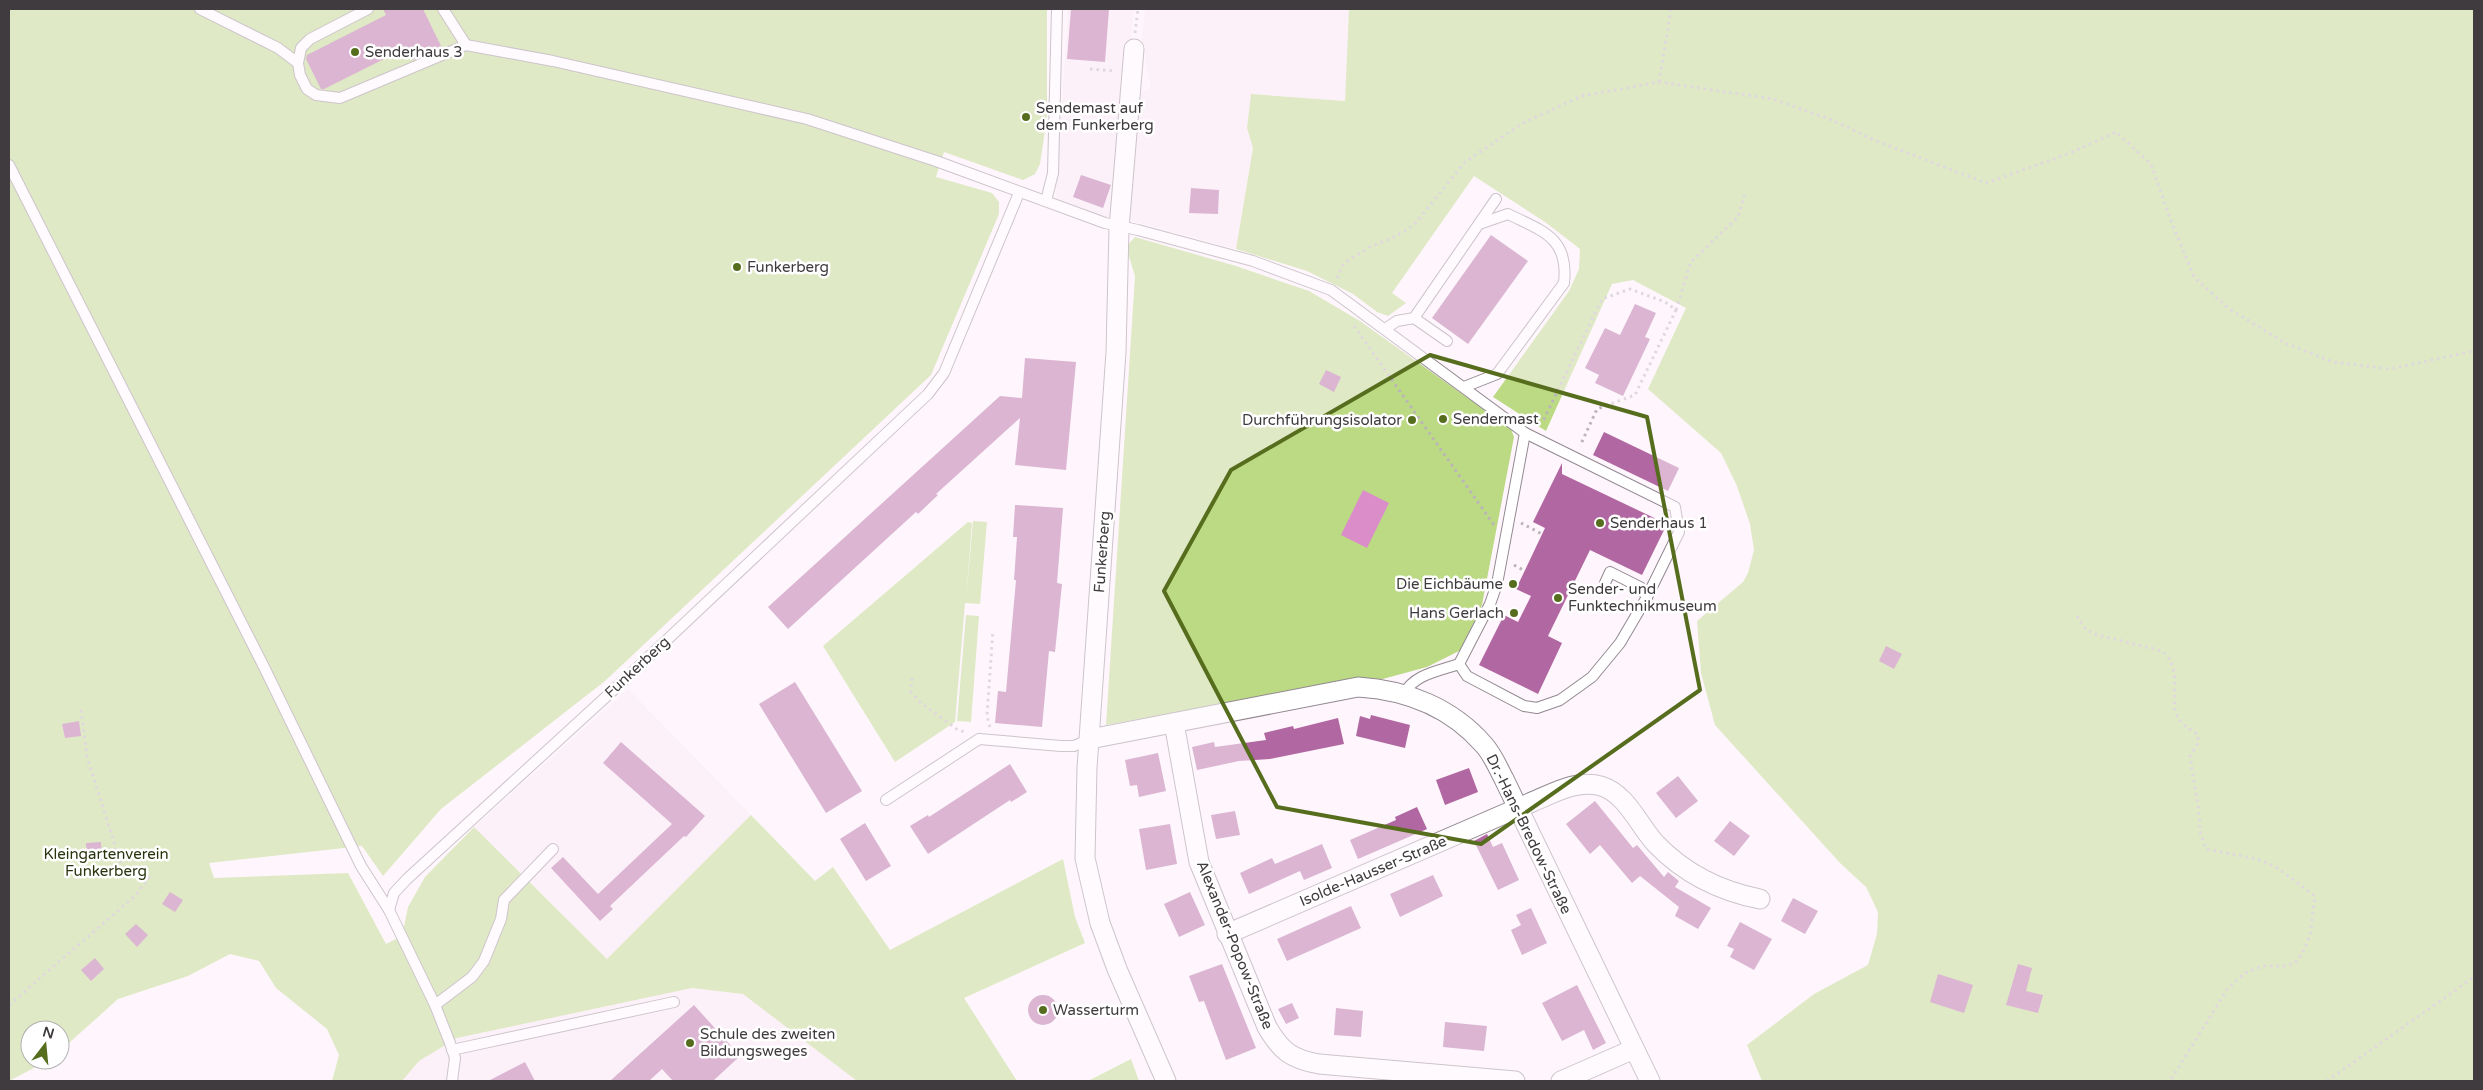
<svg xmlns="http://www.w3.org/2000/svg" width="2483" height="1090" font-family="'Varela Round',sans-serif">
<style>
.built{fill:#fcebf7}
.green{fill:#bcd984}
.water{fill:#db8dc9}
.building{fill:#b167a1}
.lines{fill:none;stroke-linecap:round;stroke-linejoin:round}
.lane-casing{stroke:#928990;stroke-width:12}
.street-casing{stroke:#928990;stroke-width:21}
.path{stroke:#bbb5ba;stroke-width:3;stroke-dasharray:2.5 4;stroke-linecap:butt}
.lane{stroke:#fff;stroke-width:10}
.street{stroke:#fff;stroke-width:19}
.marked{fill:none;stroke:#576d1e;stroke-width:4;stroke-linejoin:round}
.poi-dot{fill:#576d1e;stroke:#fff;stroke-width:2}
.labels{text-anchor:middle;stroke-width:5;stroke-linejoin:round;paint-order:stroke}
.poi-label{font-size:15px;fill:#3f3b3e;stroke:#fff;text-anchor:start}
.street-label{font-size:15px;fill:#3f3b3e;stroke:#fff}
.park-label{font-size:15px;fill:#29340e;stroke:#fff}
</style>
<rect width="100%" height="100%" fill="#fef6fc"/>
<g class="built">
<polygon points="1068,9 1134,9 1115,221 1055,205"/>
<polygon points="1145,9 1349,9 1345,101 1252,94 1247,128 1253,148 1236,249 1128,220 1140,93 1151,87 1142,40"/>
<polygon points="628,689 751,815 607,959 474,827"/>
<polygon points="692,988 743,994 857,1081 402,1081 419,1061 457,1038"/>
</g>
<g class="green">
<polygon points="9,9 1047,9 1047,117 1040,164 1035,174 1023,180 944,152 936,177 992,193 999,202 999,214 931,375 605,681 441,809 383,876 362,846 209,863 214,878 348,873 386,944 402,936 408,907 425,877 474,827 607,959 751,815 815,881 833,867 890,950 1063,859 1075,917 1085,943 964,998 1017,1081 857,1081 743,994 692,988 457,1038 419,1061 402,1081 332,1081 339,1055 327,1029 276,988 259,961 230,954 188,976 118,999 60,1051 60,1030 30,1030 30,1060 49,1060 9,1081"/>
<polygon points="1349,9 2474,9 2474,1081 1762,1081 1747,1045 1814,994 1868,965 1877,934 1878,912 1866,887 1840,863 1715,725 1701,673 1697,621 1743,582 1748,573 1754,550 1750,524 1737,486 1721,453 1648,389 1686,308 1633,280 1612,284 1546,431 1493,397 1569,291 1579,269 1580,249 1545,222 1474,176 1392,293 1406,303 1388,316 1377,312 1353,294 1307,271 1236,249 1253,148 1247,128 1251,94 1345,101"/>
<polygon points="1135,237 1236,266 1309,291 1360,321 1511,429 1514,437 1482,605 1461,650 1427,667 1379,680 1358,679 1106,725 1135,276 1126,247"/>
<polygon points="973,521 987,522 980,604 965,603 955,722 895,762 823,646 968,522 972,523 966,601"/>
<polygon points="966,615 979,616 971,722 957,721"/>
<polygon points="1131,1059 1139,1081 1088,1081"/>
</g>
<polygon class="water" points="1363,490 1389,503 1367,548 1341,535"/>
<g class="building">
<polygon points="383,9 423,9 442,48 412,60 406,48 324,89 321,89 306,59 307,55 386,15"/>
<polygon points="1071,9 1109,9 1105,62 1067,59"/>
<polygon points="1081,175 1111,185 1103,208 1073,197"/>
<polygon points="1191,188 1219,190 1218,214 1189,213"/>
<polygon points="1491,235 1528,261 1468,344 1432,318"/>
<polygon points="1635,304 1656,313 1645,337 1650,339 1623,396 1595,383 1599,375 1585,368 1605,328 1620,335"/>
<polygon points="1025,358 1076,362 1066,470 1015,465 1020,418 936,494 938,495 918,514 916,512 788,629 768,607 1000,396 1022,398"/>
<polygon points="1326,370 1341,377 1334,392 1319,384"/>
<polygon points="1604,432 1679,468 1668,491 1593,455"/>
<polygon points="1562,463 1562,474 1667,524 1642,575 1590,550 1548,636 1562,643 1538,694 1479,665 1504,615 1518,622 1531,596 1516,589 1545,528 1533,522"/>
<polygon points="1015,505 1063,508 1057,583 1062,584 1055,652 1049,651 1042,727 995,723 998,691 1006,692 1016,580 1014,580 1017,537 1013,537"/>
<polygon points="1886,646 1902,654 1894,669 1879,661"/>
<polygon points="795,682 862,791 826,813 759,704"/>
<polygon points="1371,715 1410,725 1405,748 1356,736 1360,716 1370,719"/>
<polygon points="1338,718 1344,744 1270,759 1239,761 1197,770 1192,747 1214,742 1215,747 1266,740 1264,733 1293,726 1294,729"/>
<polygon points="79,721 81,736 65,738 62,724"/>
<polygon points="621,742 705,816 686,837 684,836 610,906 613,909 600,921 551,868 563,857 598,894 672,824 603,763"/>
<polygon points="1158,753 1166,791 1139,797 1137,785 1130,786 1125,760"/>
<polygon points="1010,764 1027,792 1011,802 1010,800 928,854 910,826 928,815 929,817"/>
<polygon points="1469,768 1478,792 1445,805 1436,780"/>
<polygon points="1678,776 1698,801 1676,818 1656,793"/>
<polygon points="1595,801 1633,848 1637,845 1664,877 1668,872 1679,881 1675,887 1711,908 1698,929 1675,916 1679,907 1640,876 1632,883 1600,845 1590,854 1566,824"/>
<polygon points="1417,807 1427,829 1358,859 1350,840 1396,820 1395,817"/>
<polygon points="1235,811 1240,835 1216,839 1211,815"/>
<polygon points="1730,821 1750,836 1734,856 1714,841"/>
<polygon points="865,823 891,866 866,881 840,839"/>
<polygon points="1170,824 1177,864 1146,870 1139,829"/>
<polygon points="1487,834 1493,847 1502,843 1519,880 1498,890 1474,841"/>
<polygon points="101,842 102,860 87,861 86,843"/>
<polygon points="1322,844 1332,868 1304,880 1300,871 1249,894 1240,873 1272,858 1275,864"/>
<polygon points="1433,875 1443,896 1400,917 1390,894"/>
<polygon points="170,892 183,900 175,912 162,904"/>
<polygon points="1190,892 1205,925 1179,937 1164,904"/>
<polygon points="1793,898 1818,911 1805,934 1781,921"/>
<polygon points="1351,906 1361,928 1287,961 1277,939"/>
<polygon points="1531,908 1547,943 1522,955 1511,930 1521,925 1516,915"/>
<polygon points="1740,922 1772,939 1754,970 1730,957 1734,949 1727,946"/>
<polygon points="136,924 148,935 137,947 125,934"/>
<polygon points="95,958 104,969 91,981 81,970"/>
<polygon points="1222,964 1256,1048 1226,1060 1204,1001 1199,1002 1189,976"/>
<polygon points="2018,964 2032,968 2026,991 2043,995 2038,1013 2006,1005"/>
<polygon points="1938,974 1973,985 1964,1013 1930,1002"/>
<polygon points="1577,985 1606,1043 1593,1050 1584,1030 1562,1041 1542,1003"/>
<circle cx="1043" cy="1010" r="15"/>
<polygon points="1292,1003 1299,1018 1286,1024 1278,1009"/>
<polygon points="694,1005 740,1056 713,1081 673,1081 662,1069 649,1081 610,1081"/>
<polygon points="1336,1008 1363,1011 1361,1037 1334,1035"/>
<polygon points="1445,1022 1487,1026 1484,1051 1443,1047"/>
<polygon points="525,1062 535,1081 488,1081"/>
</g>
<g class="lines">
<g class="lane-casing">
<g id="lane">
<polyline points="200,9 278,48 298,63"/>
<polyline points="368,9 310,39 301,48 298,63 300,75 307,89 316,95 340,98 466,45 553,61 807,119 936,161 1105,223 1138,230 1253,261 1331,290 1525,433 1675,507 1679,532 1647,597 1620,643 1592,677 1560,700 1537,708 1524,706 1467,676 1459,664"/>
<polyline points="443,9 466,45"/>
<polyline points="9,165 264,667 361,866 389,910 435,1005 450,1043 455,1058 452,1081"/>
<polyline points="1046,201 1053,173 1057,9"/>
<polyline points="1414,318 1447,341"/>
<polyline points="1385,329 1397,321 1414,318 1496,199"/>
<path d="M1464,387l33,-13 67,-91c5,-46 -22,-52 -56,-69l-29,10"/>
<polyline points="1605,583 1610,572 1640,587 1647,597"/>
<path d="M1404,694c10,-20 35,-23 55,-30l31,-60 7,-20 28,-151"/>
<polyline points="886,800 979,739 1061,746 1074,746 1090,739"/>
<polyline points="389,910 394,893 407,879 620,684 928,394 944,373 1019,193"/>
<polyline points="435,1005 472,977 484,961 501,919 504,900 553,849"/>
<polyline points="452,1050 674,1002"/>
</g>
</g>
<g class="street-casing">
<g id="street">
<polyline points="1134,49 1119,228 1116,352 1087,768 1085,858 1100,923 1117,969 1166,1081"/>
<path d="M1174,723l25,139 68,165c14,24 24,32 52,37l196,17"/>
<path d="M1090,739l268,-52c49,3 94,21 126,58 9,10 14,23 20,34l146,302"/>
<path d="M1227,934l305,-132c22,-9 45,-23 69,-16 26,8 38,40 55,58 29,30 63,47 104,55"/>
<polyline points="1561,1081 1634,1049"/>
</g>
</g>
<g class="path">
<polyline points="1135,33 1138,9"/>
<polyline points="1090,69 1114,71"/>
<polyline points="1659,82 1671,9"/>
<polyline points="1337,278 1344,263 1370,247 1396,236 1414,225 1465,162 1523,123 1582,96 1659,82 1773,99 1832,120 1874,140 1986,183 2068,154 2116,132 2151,164 2171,221 2194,277 2228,308 2285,343 2333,362 2390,369 2474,351"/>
<polyline points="1676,310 1691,262 1738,217 1745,193"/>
<polyline points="1354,326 1494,525"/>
<polyline points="1538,423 1544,419 1602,299 1630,289 1665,302 1676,310 1635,395 1597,409 1580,446"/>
<polyline points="1521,523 1542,534"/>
<polyline points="1514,565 1525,571"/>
<path d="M2077,616l9,13 8,5 68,17c25,21 2,53 20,72 5,5 11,8 16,12v8l-8,13 9,56 1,19 6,18 55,11 15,7 39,29 -5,40 -8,18 -7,9 -9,3h-23l-18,7 -17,15 -58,93"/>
<polyline points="912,678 911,692 921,703 958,730 965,732"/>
<polyline points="81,710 87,757 125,877"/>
<polyline points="990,727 987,716 993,630"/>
<polyline points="9,1005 135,896 151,875"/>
<polyline points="2327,1081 2474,977"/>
</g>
<use href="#lane" class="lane"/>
<use href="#street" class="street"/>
</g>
<path d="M0 0H2483V1090H0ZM1430,355l217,62 53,273 -219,154 -204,-37 -113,-216 67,-121z" fill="#fef6fc" fill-opacity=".55" fill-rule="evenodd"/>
<path class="marked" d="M1430,355l217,62 53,273 -219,154 -204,-37 -113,-216 67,-121z"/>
<g class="poi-dot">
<circle cx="355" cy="52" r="5"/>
<circle cx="1026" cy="117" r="5"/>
<circle cx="737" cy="267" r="5"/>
<circle cx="1443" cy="419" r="5"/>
<circle cx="1412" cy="420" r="5"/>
<circle cx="1600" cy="523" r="5"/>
<circle cx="1513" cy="584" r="5"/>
<circle cx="1558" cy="598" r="5"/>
<circle cx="1514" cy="613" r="5"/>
<circle cx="1043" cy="1010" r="5"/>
<circle cx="690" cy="1043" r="5"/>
</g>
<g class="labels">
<g class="poi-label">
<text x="365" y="57">Senderhaus 3</text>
<text x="1036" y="113">Sendemast auf<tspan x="1036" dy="17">dem Funkerberg</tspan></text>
<text x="747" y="272">Funkerberg</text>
<text x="1453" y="424">Sendermast</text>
<text x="1402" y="425" text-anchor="end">Durchführungsisolator</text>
<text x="1610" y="528">Senderhaus 1</text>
<text x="1503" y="589" text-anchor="end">Die Eichbäume</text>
<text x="1568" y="594">Sender- und<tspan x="1568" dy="17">Funktechnikmuseum</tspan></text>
<text x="1504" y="618" text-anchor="end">Hans Gerlach</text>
<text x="1053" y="1015">Wasserturm</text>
<text x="700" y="1039">Schule des zweiten<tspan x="700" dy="17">Bildungsweges</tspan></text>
</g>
<g class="street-label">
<text transform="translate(1102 552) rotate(-86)" y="5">Funkerberg</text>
<text transform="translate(637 667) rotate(-43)" y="5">Funkerberg</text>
<text transform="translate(1529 834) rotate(64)" y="5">Dr.-Hans-Bredow-Straße</text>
<text transform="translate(1373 871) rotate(-23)" y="5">Isolde-Hausser-Straße</text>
<text transform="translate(1235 945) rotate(68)" y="5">Alexander-Popow-Straße</text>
</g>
<g class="park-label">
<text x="106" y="859">Kleingartenverein<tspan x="106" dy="17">Funkerberg</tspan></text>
</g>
</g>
<rect width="2483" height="1090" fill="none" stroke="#3f3b3e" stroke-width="20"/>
<g transform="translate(45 1045) rotate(16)"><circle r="24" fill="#ffffff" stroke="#b2b1b2"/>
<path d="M0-4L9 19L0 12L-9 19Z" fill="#576d1e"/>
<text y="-8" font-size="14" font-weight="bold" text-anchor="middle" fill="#3f3b3e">N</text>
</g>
</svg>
